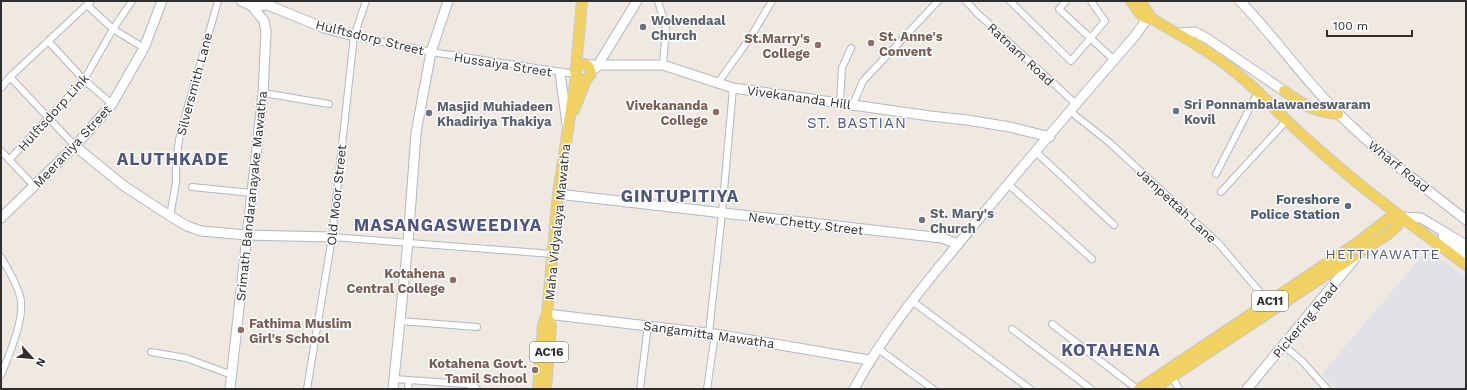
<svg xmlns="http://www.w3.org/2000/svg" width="1467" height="390" font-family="'Work Sans',sans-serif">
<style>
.industrial{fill:#e3e1e8}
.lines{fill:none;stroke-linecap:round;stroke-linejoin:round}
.street-casing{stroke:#b4b7c1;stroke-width:8}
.secondary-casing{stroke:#b4b7c1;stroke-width:11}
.primary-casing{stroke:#c9c9c9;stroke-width:12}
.street{stroke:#fff;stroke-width:6}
.secondary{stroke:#fff;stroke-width:9}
.primary{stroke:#f2d163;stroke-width:10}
.worship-dot{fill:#6b7280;stroke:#fff;stroke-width:1.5}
.education-dot{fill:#8d6e63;stroke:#fff;stroke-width:1.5}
.service-dot{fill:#5c6f8a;stroke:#fff;stroke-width:1.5}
.labels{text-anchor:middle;stroke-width:3;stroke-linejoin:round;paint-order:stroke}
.shield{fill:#fff;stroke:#6d6d6d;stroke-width:1}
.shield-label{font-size:12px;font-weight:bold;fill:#2e2e2e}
.worship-label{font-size:13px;font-weight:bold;fill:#5b616d;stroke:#fff;text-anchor:start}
.education-label{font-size:13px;font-weight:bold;fill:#785e54;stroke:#fff;text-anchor:end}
.street-label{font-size:13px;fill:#2e2e2e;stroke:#fff}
.service-label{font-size:13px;font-weight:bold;fill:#4e5e75;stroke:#fff;text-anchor:end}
.neighbourhood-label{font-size:14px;letter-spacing:1px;fill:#4d5680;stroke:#fff}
.quarter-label{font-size:15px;letter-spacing:1px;fill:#4d5680;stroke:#fff}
.district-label{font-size:17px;font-weight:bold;letter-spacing:1px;fill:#4d5680;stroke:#fff}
</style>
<rect width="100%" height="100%" fill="#efe9e1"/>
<polygon class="industrial" points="1427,250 1466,277 1466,389 1337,389 1321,375"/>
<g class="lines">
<g class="street-casing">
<g id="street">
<polyline points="658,1 666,27 663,65"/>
<polyline points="966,1 976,12 1077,105"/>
<polyline points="1010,1 1071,61 1105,21 1091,1"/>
<polyline points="1066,1 1059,9 1114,60"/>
<polyline points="87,5 113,29 144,48"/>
<polyline points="354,36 431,52 575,74"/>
<polyline points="48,41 84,80 112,104"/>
<polyline points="10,77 75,146"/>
<polyline points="717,84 750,38 772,1"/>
<polyline points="1,88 10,77 91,1"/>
<polyline points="263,93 329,104"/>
<polyline points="840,103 842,68 851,48"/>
<polyline points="853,104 863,81 938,1"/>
<polyline points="1071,112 1110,143 1219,244 1270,304"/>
<polyline points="1,151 34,186"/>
<polyline points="1036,152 1114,225"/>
<polyline points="9,160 84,80 113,29 132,1"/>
<polyline points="1216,174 1258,92"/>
<polyline points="1008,184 1092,259"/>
<polyline points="192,187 252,193"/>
<polyline points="1221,192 1287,120"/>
<polyline points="170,216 176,183 176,161 180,134 218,1"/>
<polyline points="332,237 552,254"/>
<path d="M1,257c7,12 15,25 19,39 6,21 -11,59 -19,79"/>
<polyline points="912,301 1030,389"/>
<polyline points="400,321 477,327"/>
<polyline points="1052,324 1137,389"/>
<polyline points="1012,329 1091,389"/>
<polyline points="709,333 722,213 733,88"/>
<polyline points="1284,346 1302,361 1327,389"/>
<polyline points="877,348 933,389"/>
<polyline points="151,352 186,358 232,375"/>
<polyline points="1172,377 1179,389"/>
<polyline points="394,379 466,384 475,387 477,389"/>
<polyline points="307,389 332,237 354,36 366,1"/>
<polyline points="408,389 409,380"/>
<polyline points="640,389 648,325"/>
<polyline points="707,389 715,334"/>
</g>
</g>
<g class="secondary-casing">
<g id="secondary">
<polyline points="241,1 252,6 268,5 324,28 354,36"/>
<path d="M1240,1c35,36 64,79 100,114 39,39 83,71 126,105"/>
<polyline points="1179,33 1195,32 1208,39 1284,91"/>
<polyline points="587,65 663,65 733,88 930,116 967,120 1010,127 1050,137"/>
<polyline points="596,68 637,1"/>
<polyline points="560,73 567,124"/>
<polyline points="75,146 124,186 170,216 187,226 201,231 247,235 332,237"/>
<polyline points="558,194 942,238 958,244"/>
<polyline points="1402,217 1421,218 1466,245"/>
<polyline points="1,218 75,146 112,104 144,48 162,1"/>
<polyline points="1443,236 1466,255"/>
<polyline points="547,314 715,334 869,360"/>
<polyline points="230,389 263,93 266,32 264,21 252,6"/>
<polyline points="393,389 408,242 416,133 431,52 448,1"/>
<path d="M854,389c32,-60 76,-111 119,-163 53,-64 107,-127 161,-189l13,-18v-7"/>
<polyline points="1247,389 1358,255"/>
</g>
</g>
<g class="primary-casing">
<g id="primary">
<path d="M1131,1c5,7 11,19 21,18"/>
<polyline points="1140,1 1152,19"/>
<path d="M1152,19c28,16 56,31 82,52 27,21 49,48 75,70 49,45 104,85 157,124"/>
<polyline points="576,68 582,1"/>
<path d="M1284,91c20,14 30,21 54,23"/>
<polyline points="574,110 586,80 591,74 589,67 585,64 580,65 575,70 576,76 581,80 586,80"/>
<polyline points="538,389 543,325 547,314 558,194 576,76"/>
<polyline points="546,389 551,325 547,317"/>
<polyline points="1139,389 1357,243 1388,219 1402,217"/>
<polyline points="1153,389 1388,234 1397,226 1402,217"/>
</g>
</g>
<use href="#street" class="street"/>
<use href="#secondary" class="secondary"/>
<use href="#primary" class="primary"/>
</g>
<g class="worship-dot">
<circle cx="643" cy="27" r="4"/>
<circle cx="1176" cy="111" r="4"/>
<circle cx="429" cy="113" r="4"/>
<circle cx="922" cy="220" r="4"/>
</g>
<g class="education-dot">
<circle cx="871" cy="43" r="4"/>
<circle cx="818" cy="45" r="4"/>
<circle cx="716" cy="112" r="4"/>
<circle cx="453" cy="280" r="4"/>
<circle cx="241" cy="330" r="4"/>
<circle cx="535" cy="370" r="4"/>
</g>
<circle class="service-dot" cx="1348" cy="206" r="4"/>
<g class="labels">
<g class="shield">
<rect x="1252" y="291" width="36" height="20" rx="3"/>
<rect x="530" y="342" width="38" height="20" rx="3"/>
</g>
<g class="shield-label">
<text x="1270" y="305">AC11</text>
<text x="549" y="356">AC16</text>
</g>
<g class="worship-label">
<text x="651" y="25">Wolvendaal<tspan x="651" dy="15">Church</tspan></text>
<text x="1184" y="109">Sri Ponnambalawaneswaram<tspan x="1184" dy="15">Kovil</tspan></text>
<text x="437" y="111">Masjid Muhiadeen<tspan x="437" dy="15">Khadiriya Thakiya</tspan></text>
<text x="930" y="218">St. Mary's<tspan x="930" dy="15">Church</tspan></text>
</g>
<g class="education-label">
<text x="879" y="41" text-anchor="start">St. Anne's<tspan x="879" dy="15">Convent</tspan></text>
<text x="810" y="43">St.Marry's<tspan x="810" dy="15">College</tspan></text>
<text x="708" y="110">Vivekananda<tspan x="708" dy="15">College</tspan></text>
<text x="445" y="278">Kotahena<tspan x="445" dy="15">Central College</tspan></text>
<text x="249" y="328" text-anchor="start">Fathima Muslim<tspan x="249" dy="15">Girl's School</tspan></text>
<text x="527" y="368">Kotahena Govt.<tspan x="527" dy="15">Tamil School</tspan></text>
</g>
<g class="street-label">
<text transform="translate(370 37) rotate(14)" y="5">Hulftsdorp Street</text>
<text transform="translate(1021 54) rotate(43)" y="5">Ratnam Road</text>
<text transform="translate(503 64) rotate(9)" y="5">Hussaiya Street</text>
<text transform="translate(194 84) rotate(-75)" y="5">Silversmith Lane</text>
<text transform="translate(799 97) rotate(8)" y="5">Vivekananda Hill</text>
<text transform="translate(53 112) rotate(-48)" y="5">Hulftsdorp Link</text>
<text transform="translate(72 146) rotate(-47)" y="5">Meeraniya Street</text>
<text transform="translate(1399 166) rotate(39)" y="5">Wharf Road</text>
<text transform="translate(336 195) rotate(-84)" y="5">Old Moor Street</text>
<text transform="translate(251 196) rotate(-84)" y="5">Srimath Bandaranayake Mawatha</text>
<text transform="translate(1177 205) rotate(43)" y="5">Jampettah Lane</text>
<text transform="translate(557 222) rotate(-84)" y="5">Maha Vidyalaya Mawatha</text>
<text transform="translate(806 223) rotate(7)" y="5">New Chetty Street</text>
<text transform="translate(1305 320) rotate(-50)" y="5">Pickering Road</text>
<text transform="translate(709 334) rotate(8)" y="5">Sangamitta Mawatha</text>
</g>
<g class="service-label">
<text x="1340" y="204">Foreshore<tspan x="1340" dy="15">Police Station</tspan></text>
</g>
<g class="neighbourhood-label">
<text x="1383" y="259">HETTIYAWATTE</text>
</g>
<g class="quarter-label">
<text x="857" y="128">ST. BASTIAN</text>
</g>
<g class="district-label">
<text x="173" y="165">ALUTHKADE</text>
<text x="680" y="202">GINTUPITIYA</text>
<text x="448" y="231">MASANGASWEEDIYA</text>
<text x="1111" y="356">KOTAHENA</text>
</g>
</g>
<rect width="1467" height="390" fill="none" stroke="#2e2e2e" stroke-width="4"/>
<g transform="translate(32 358) rotate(117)" stroke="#ffffff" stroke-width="3" paint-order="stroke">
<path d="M0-3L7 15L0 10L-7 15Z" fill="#2e2e2e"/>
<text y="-6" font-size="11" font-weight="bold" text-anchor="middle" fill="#2e2e2e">N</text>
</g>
<path d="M1327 30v6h85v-6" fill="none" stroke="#2e2e2e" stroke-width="2"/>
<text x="1333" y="30" font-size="12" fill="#2e2e2e" stroke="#ffffff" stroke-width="3" paint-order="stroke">100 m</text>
</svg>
